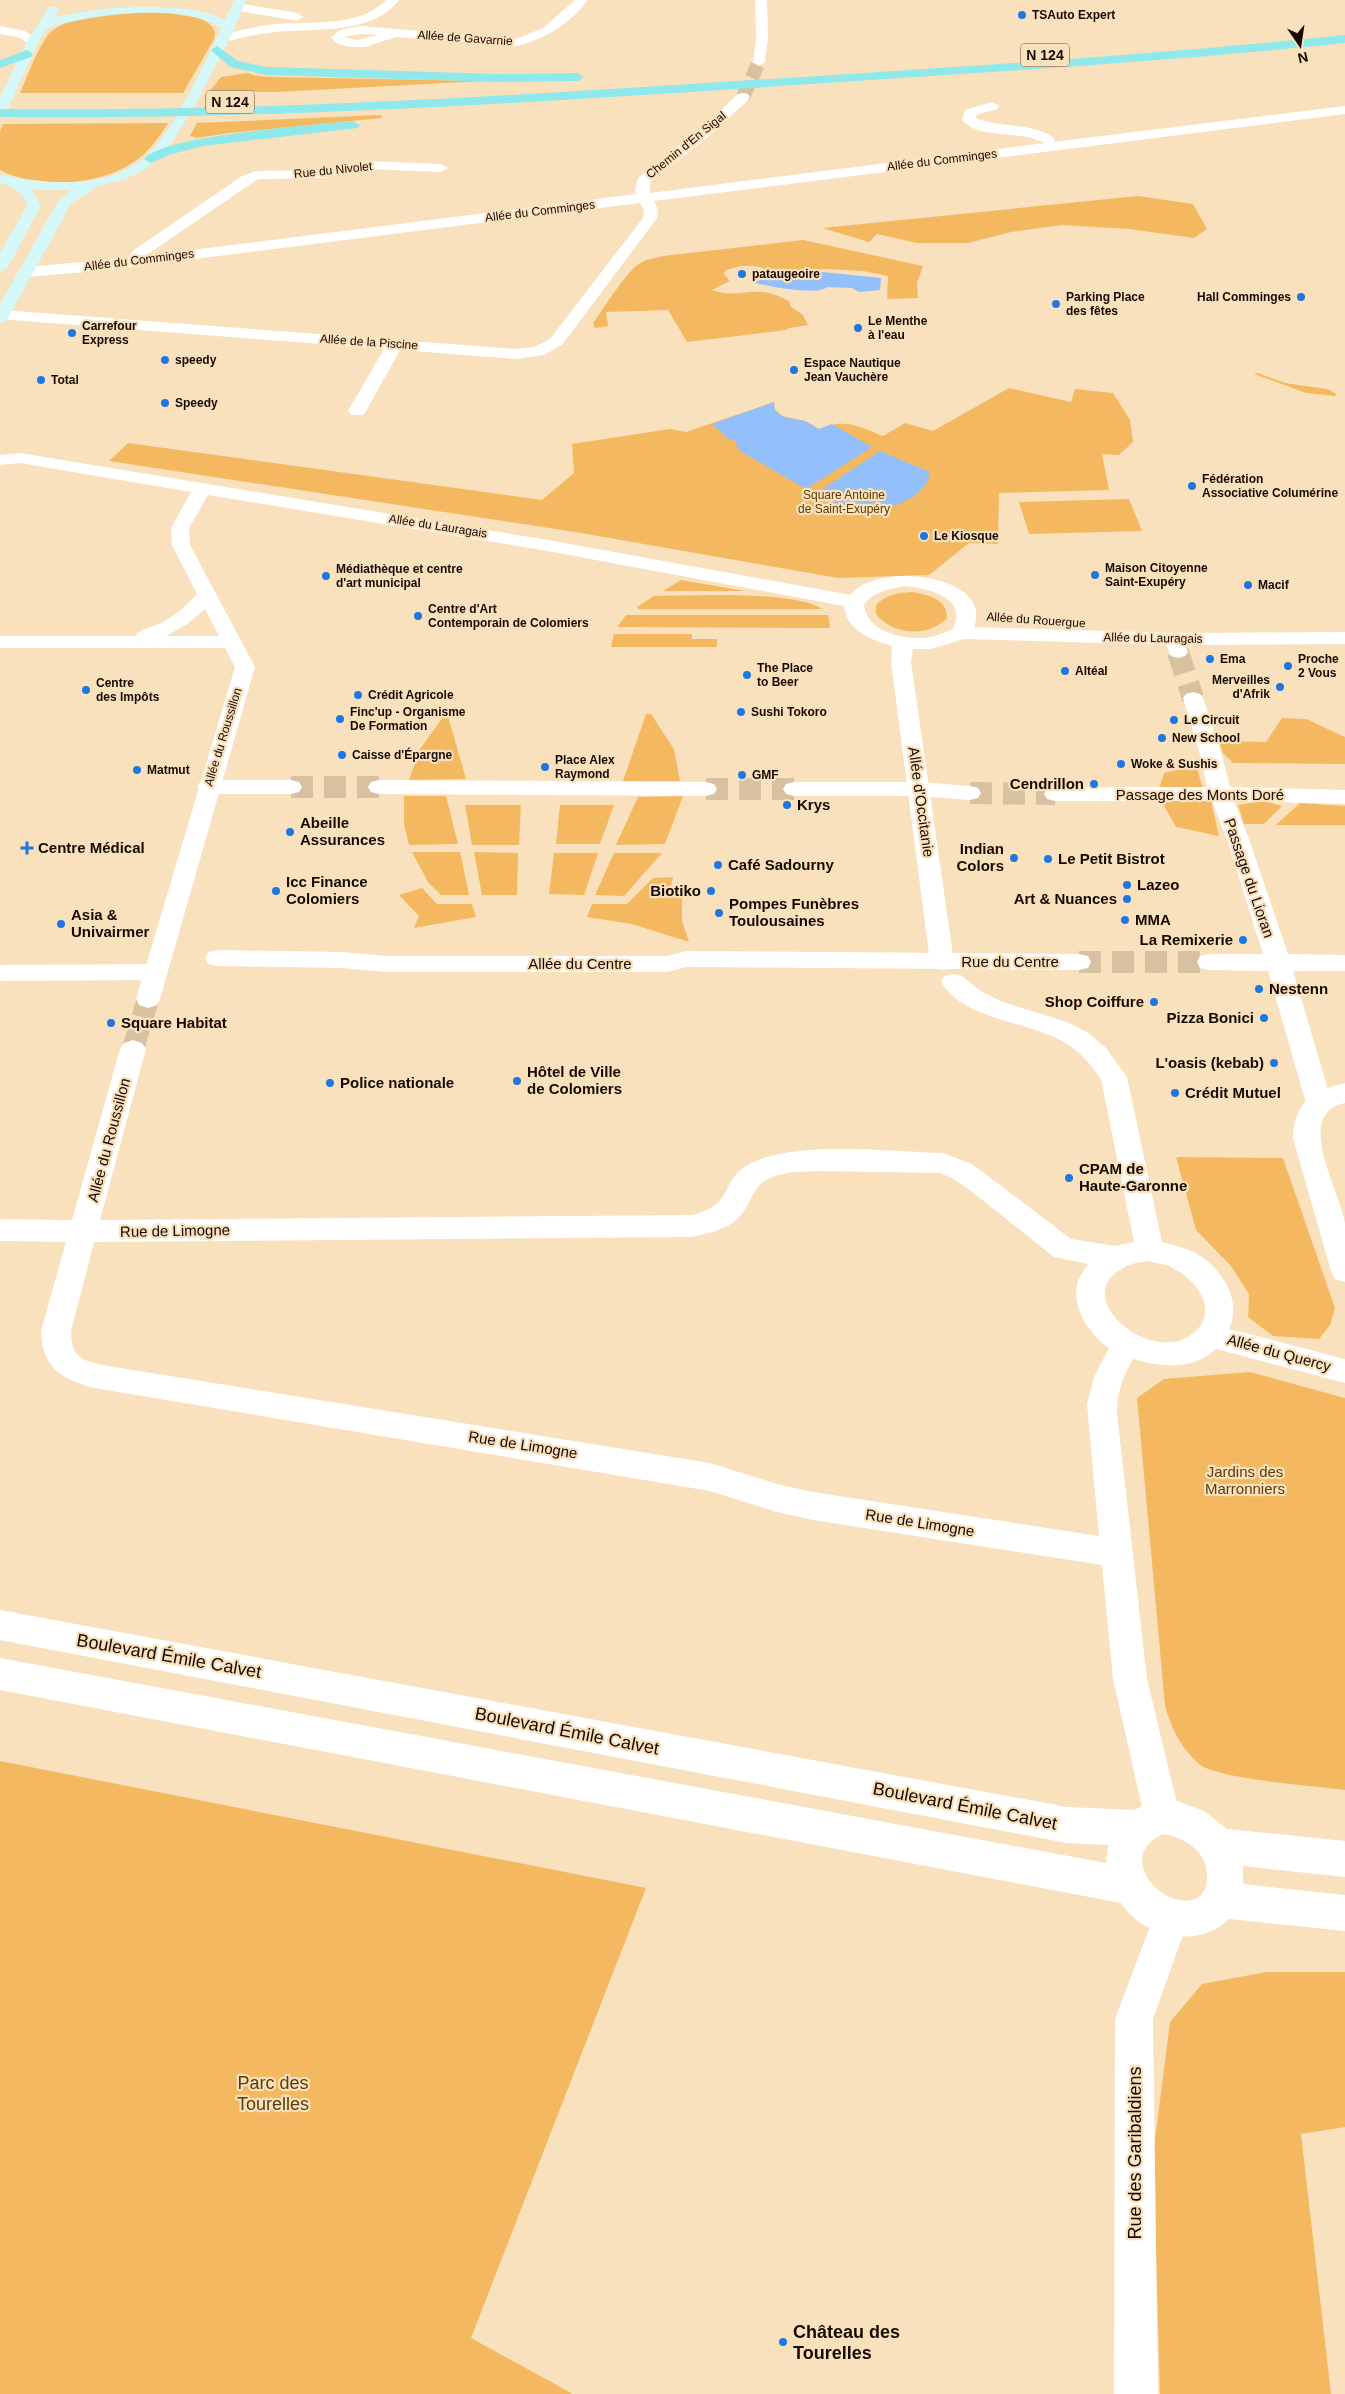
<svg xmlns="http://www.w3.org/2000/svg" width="1345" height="2394" font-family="Arial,sans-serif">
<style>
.green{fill:#f4b960}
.water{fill:#93bffb}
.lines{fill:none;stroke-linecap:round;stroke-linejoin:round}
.pedestrian-tunnel{stroke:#d8c1a1;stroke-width:22;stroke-dasharray:22 11;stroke-linecap:butt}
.minor-tunnel-far1{stroke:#d8c1a1;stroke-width:14;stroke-dasharray:14 7;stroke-linecap:butt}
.minor-tunnel{stroke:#d8c1a1;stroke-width:22;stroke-dasharray:22 11;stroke-linecap:butt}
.pedestrian{fill:#fff;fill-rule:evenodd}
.minor{fill:#fff;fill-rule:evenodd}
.tertiary{fill:#fff;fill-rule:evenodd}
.secondary{fill:#d5f7f7;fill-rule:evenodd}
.trunk{fill:#8fe8ea;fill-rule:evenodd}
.poi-dot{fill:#1f77e1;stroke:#fae1bd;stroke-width:2}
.labels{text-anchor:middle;stroke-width:4.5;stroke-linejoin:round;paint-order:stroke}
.far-poi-label{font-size:12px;font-weight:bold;fill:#170900;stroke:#fae1bd;text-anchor:start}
.far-street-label{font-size:12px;fill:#170900;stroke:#fae1bd}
.far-park-label{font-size:12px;fill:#5a3c04;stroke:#fae1bd}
.shield{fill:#fae1bd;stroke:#5b4a39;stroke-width:1}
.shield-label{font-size:14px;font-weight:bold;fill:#170900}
.poi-label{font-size:15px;font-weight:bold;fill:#170900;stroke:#fae1bd;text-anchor:start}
.street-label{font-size:15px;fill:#170900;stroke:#fae1bd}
.park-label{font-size:15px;fill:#5a3c04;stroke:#fae1bd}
.near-street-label{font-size:18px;fill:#170900;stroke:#fae1bd}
.near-park-label{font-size:18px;fill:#5a3c04;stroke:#fae1bd}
.near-poi-label{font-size:18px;font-weight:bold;fill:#170900;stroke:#fae1bd;text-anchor:start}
</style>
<rect width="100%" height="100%" fill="#fae1bd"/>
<g class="green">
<path d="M163,10c16,4 45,4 52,22l-1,7 -31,54h-163c8,-18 15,-39 26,-55 18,-28 87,-25 117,-28z"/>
<polygon points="248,73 256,76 274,77 484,81 276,92 209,92 221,77"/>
<polygon points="381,115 382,118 229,133 197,138 190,136 197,123"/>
<path d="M168,123c-8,13 -18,27 -30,36 -35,27 -99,31 -138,11v-38l3,-8z"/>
<polygon points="1138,196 1193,204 1207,229 1194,238 1129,229 1062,225 1011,232 968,243 917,243 877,234 869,242 822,228"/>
<path d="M803,240l120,26 -6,17 1,15 -31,1 1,-23 -25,-5 -37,-2 -56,4 -9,-6 -9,-1h-11l-15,4 -2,4 6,7 -18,9c30,11 43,-9 78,12v4l13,9 5,10 -19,3 -3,2 -99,12 -19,-32 -62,2 2,14 -13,2 -2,-5c11,-15 33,-51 47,-60 7,-4 15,-5 23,-7z"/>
<polygon points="1258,373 1285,383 1327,389 1335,393 1336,396 1306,393 1254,374"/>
<path d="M1009,388l62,14 4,-13 38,4 17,27 3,22 -14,13 -17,-1 7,36 -110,3 -1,51 -29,-1 -40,32 -91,3 -263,-46 -466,-71 19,-18 414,57 32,-27 -2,-29 98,-15 16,3 88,-30 1,7 7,7 23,5 14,8c27,-11 39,-3 64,7l22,-13 28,8z"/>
<polygon points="1129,499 1142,531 1029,534 1019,502"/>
<polygon points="681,580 745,591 663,591"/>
<path d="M912,592c16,3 35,6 35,26 -19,20 -55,17 -71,-4v-9c11,-11 21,-12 36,-13z"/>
<path d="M654,596c35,0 143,-6 168,13h-184l-1,-2z"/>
<polygon points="626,615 828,615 830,628 617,627"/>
<polygon points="614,634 692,634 692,639 717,639 717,647 611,647"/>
<polygon points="646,714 651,714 674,749 680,781 623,781"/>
<polygon points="444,716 448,716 466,779 409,780 420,749"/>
<polygon points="1282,718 1306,719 1345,737 1345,764 1233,763 1223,753 1219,741 1266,742"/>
<polygon points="1196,765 1203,789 1159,789 1164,773"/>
<polygon points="404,796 446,796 458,844 409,845 404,824"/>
<polygon points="683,796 665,844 616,845 638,797"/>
<polygon points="1161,800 1211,801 1219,836 1176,827"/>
<polygon points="1263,801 1282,806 1264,824 1244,824 1238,805"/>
<polygon points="1300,803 1345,806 1345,825 1276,825"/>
<polygon points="465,805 521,805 519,845 472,845"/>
<polygon points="560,805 614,805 600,844 556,844"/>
<polygon points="412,852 460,852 469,895 441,895 428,882"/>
<polygon points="474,852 518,853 517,895 482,895"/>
<polygon points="554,853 598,853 584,895 549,894"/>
<polygon points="614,853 662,853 624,896 595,895"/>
<polygon points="673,877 670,891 682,892 682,921 689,942 632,924 587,917 592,904 627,904 653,878"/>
<polygon points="422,888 437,904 472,904 476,917 414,928 419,916 399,895"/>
<polygon points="1176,1157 1283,1158 1335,1308 1330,1325 1319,1339 1273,1336 1248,1317 1249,1294 1231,1266 1196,1230"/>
<path d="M1250,1372l95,26v392c-28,-4 -129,-11 -146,-26 -18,-16 -28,-36 -34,-58l-28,-308 27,-19z"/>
<polygon points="0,1761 646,1888 471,2338 573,2394 0,2394"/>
<polygon points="1266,1972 1345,1972 1345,2127 1301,2134 1331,2394 1160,2394 1153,2155 1170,2022 1202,1984"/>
</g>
<g class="water">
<path d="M823,272l58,6 -1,12 -21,2 -7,-4 -25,-1c-9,9 -62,-1 -75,-5l39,-9z"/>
<polygon points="774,402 775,411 784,417 805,421 819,429 832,424 872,447 806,489 740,451 734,440 729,440 712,424"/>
<path d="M880,451l50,21c-4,29 -47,39 -72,41l-43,-19z"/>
</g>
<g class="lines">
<g class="pedestrian-tunnel">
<polyline points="1178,652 1193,698"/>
<polyline points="291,787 379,787"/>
<polyline points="706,789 794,789"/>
<polyline points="970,793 1055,794"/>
<polyline points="1079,962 1209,962"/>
</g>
<polyline class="minor-tunnel-far1" points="743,97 759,62"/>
<polyline class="minor-tunnel" points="133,1049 148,999"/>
<g class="pedestrian">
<polygon points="1173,633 1180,635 1188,652 1185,656 1178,658 1171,656 1163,639 1166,635"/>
<polygon points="1193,692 1200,694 1203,698 1222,755 1230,787 1345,790 1345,804 1234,801 1250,842 1288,954 1345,955 1345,971 1293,971 1332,1103 1328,1110 1319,1113 1310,1110 1306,1103 1268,971 1209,970 1200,968 1197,962 1200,956 1209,954 1263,954 1228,842 1212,801 1055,801 1047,799 1044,794 1047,789 1055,787 1207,787 1200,755 1183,698 1186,694"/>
<polygon points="208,780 291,780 299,782 302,787 299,792 291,794 208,794 200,792 197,787 200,782"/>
<polygon points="379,780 706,782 714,784 717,789 714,794 706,796 379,794 371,792 368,787 371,782"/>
<polygon points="794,782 920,782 970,786 978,788 981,793 978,798 970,800 920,796 794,796 786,794 783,789 786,784"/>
<polygon points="217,950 341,952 385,956 667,956 686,951 1079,954 1088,956 1091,962 1088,968 1079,970 686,967 667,972 385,972 341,968 217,966 208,964 205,958 208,952"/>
<polygon points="155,964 164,966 167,972 164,978 155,980 0,981 0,965"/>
</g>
<g class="minor">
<path d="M386,0h13c-26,35 -84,28 -123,32 -18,2 -35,6 -53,10l-6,-4 2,-3c18,-4 37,-9 57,-11 35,-3 83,4 110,-24z"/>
<path d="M575,0h13c-18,23 -43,40 -72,46l-120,-9 -31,10h-15l-12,-3 -7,-6 9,-8 20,-4 156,13 27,-11zM360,34l19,1 -22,5 -13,-3z"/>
<polygon points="755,0 767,0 768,37 765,62 759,66 753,62 756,37"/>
<polygon points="237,3 297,13 303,17 297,21 233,10 231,7"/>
<polygon points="0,26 25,31 39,41 33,45 17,37 0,34"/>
<path d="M743,93l5,1 2,3 -2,3 -39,36 -59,46v11l395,-50c-6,-2 -12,-5 -18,-6 -19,-4 -52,-1 -65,-17l3,-10 27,-8 7,4 -2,3 -21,6v3c20,10 66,5 79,22l-2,2 292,-36v8l-691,87 4,9 -1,8 -95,127 -18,10 -29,4 -115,-9 -34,61 -3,4h-12l-3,-4 36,-62 -384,-30v-8l2,-1 513,39 19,-2 16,-8 93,-121 1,-8 -4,-7 -541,68 -73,6 -8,-5 8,-5 102,-9 6,-8 108,-74 14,-5 67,-1 44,-9 74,3 7,4 -7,4 -74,-3 -44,9 -65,1 -113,77 491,-62 -1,-3 3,-13 61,-48 39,-36z"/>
<path d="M20,453l522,86 309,56c25,-35 144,-20 123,32l199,6 172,-1v12l-172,1 -209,-6 -33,10h-18l-2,13 43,300 -3,6 -9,2 -9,-2 -3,-6 -39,-300 1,-16c-21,-6 -45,-15 -48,-40l-302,-56 -334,-55 -19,33 1,17 65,122 -95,332 -3,6 -9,3 -9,-3 -3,-6 99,-332 -10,-19h-225v-12h135c5,-8 20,-9 28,-14 13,-7 24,-17 34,-28l-25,-49 -1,-17 20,-36 -171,-29 -20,2v-10zM905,586c25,3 62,10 48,43 -9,4 -19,8 -30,9 -23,1 -56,-7 -59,-33 9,-14 26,-16 41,-19zM205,609l14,27h-53l20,-11z"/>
<path d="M953,974l9,2 20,16 21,10 64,20 20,10 19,16 21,29 35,165c11,3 23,6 34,11 25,15 47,47 33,76l116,30v24l-129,-34c-23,22 -55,18 -83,10 -10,17 -16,34 -16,54l30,266 33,137 -5,12 -13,6 -13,-6 -5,-12 -31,-137 -11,-114 -289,-45 -36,-8 -67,-21 -616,-103c-33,-10 -52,-19 -53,-57l25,-89 -66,-1v-22l72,1 48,-171 4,-6 9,-3 9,3 4,6 -46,171 592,-5c42,-10 29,-34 54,-49 43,-27 146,-14 197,-13l29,11 99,75 44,7 19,-4 -33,-163c-9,-13 -18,-24 -31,-33 -37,-26 -104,-23 -129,-64l3,-6zM819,1171l121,2 12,5 19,13 83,66 34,7c-4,6 -10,14 -11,21 -5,23 13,51 32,63l-15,29 -7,27 12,132 -286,-44 -36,-8 -67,-21 -602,-97c-25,-5 -37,-7 -37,-35l23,-89 598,-5c16,-4 38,-8 49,-22 9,-11 12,-27 25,-35 15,-9 36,-8 53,-9zM1147,1261c10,2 21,3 29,9 28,16 44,49 10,68 -41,22 -118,-43 -61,-71 6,-4 15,-4 22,-6z"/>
<path d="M1345,1083v20c-53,11 -4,89 0,121 0,19 0,39 0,58l-10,-3 -4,-8 -38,-133c1,-35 20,-48 52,-55z"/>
<polygon points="1171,1900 1184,1905 1189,1918 1153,2019 1158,2394 1114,2394 1115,2019 1158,1905"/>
</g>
<path class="tertiary" d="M0,1610l1067,197 67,3 28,-12 15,3 27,10 23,18 118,12v36l-102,-11v18l102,11v36l-116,-12c-31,31 -86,18 -108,-16l-1121,-213v-32l1106,205 2,-18 -41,-2 -1067,-203zM1163,1834c23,4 45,18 44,43 0,7 -1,13 -6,18 -28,25 -92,-37 -38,-61z"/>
<path class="secondary" d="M234,0h12l-11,28 -42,81 -22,35 -25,25 -20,10 -28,7 -27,18 -63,114 -2,3 -6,2v-19l58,-103 13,-11h-39l9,16 -33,61 -8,5v-19l27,-47c-4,-14 -14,-19 -27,-23v-9c46,11 107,16 146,-18 30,-28 57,-90 75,-128 -39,-26 -130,-14 -173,0l-9,13 -32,70 -7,4v-18l27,-56 22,-34h8l2,3 -5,8c39,-12 137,-18 171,2z"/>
<g class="trunk">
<path d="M1345,35v8c-202,21 -405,32 -608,46 -245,16 -491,31 -737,28v-8c246,3 492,-12 737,-28 203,-13 406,-25 608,-46z"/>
<polygon points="217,46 238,61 267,67 500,74 578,73 584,77 578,81 500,82 267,75 230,67 211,50"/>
<polygon points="27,50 33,54 31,57 0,68 0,60"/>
<path d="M353,121l7,4 -2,3 -155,18 -31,8 -21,9 -7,-4c18,-24 173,-34 209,-38z"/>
</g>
</g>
<g class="poi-dot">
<circle cx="1022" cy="15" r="5"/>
<circle cx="742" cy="274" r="5"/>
<circle cx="1301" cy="297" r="5"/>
<circle cx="1056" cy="304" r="5"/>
<circle cx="858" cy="328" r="5"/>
<circle cx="72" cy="333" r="5"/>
<circle cx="165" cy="360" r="5"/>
<circle cx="794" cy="370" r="5"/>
<circle cx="41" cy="380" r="5"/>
<circle cx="165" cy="403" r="5"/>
<circle cx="1192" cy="486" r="5"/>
<circle cx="924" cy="536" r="5"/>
<circle cx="1095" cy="575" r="5"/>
<circle cx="326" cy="576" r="5"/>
<circle cx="1248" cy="585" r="5"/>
<circle cx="418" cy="616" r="5"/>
<circle cx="1210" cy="659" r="5"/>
<circle cx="1288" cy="666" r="5"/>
<circle cx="1065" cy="671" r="5"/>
<circle cx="747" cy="675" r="5"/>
<circle cx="1280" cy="687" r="5"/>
<circle cx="86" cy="690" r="5"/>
<circle cx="358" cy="695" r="5"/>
<circle cx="741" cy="712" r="5"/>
<circle cx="340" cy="719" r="5"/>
<circle cx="1174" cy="720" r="5"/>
<circle cx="1162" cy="738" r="5"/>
<circle cx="342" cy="755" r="5"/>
<circle cx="1121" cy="764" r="5"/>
<circle cx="545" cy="767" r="5"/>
<circle cx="137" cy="770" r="5"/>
<circle cx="742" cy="775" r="5"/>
<circle cx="1094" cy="784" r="5"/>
<circle cx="787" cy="805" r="5"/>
<circle cx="290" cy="832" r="5"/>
<path d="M24.5 840.5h5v5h5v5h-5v5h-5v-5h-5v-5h5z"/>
<circle cx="1014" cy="858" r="5"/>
<circle cx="1048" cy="859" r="5"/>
<circle cx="718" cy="865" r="5"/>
<circle cx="1127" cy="885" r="5"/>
<circle cx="276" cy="891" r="5"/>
<circle cx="711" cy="891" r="5"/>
<circle cx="1127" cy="899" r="5"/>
<circle cx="719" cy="913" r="5"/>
<circle cx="1125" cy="920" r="5"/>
<circle cx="61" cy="924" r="5"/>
<circle cx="1243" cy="940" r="5"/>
<circle cx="1259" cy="989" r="5"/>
<circle cx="1154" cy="1002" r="5"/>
<circle cx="1264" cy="1018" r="5"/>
<circle cx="111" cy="1023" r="5"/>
<circle cx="1274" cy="1063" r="5"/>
<circle cx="517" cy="1081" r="5"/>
<circle cx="330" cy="1083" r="5"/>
<circle cx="1175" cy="1093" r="5"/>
<circle cx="1069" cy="1178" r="5"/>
<circle cx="783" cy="2342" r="5"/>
</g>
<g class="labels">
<g class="far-poi-label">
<text x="1032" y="19">TSAuto Expert</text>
<text x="752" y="278">pataugeoire</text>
<text x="1066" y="301">Parking Place<tspan x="1066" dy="14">des fêtes</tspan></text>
<text x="1291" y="301" text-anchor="end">Hall Comminges</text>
<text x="868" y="325">Le Menthe<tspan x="868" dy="14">à l'eau</tspan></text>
<text x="82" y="330">Carrefour<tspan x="82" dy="14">Express</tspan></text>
<text x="175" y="364">speedy</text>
<text x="804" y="367">Espace Nautique<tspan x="804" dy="14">Jean Vauchère</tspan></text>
<text x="51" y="384">Total</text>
<text x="175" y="407">Speedy</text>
<text x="1202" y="483">Fédération<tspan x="1202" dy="14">Associative Columérine</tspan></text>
<text x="934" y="540">Le Kiosque</text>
<text x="1105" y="572">Maison Citoyenne<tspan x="1105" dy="14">Saint-Exupéry</tspan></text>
<text x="336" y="573">Médiathèque et centre<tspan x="336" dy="14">d'art municipal</tspan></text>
<text x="1258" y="589">Macif</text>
<text x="428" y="613">Centre d'Art<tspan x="428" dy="14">Contemporain de Colomiers</tspan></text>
<text x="1220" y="663">Ema</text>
<text x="1298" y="663">Proche<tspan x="1298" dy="14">2 Vous</tspan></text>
<text x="757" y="672">The Place<tspan x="757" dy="14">to Beer</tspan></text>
<text x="1075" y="675">Altéal</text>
<text x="1270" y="684" text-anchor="end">Merveilles<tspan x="1270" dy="14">d'Afrik</tspan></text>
<text x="96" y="687">Centre<tspan x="96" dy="14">des Impôts</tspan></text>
<text x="368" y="699">Crédit Agricole</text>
<text x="350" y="716">Finc'up - Organisme<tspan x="350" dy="14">De Formation</tspan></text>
<text x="751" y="716">Sushi Tokoro</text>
<text x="1184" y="724">Le Circuit</text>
<text x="1172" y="742">New School</text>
<text x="352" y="759">Caisse d'Épargne</text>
<text x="555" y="764">Place Alex<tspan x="555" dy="14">Raymond</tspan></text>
<text x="1131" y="768">Woke &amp; Sushis</text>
<text x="147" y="774">Matmut</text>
<text x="752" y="779">GMF</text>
</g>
<g class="far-street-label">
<text transform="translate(465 38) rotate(4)" y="4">Allée de Gavarnie</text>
<text transform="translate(686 145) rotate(-39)" y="4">Chemin d'En Sigal</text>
<text transform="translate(942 160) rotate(-7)" y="4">Allée du Comminges</text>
<text transform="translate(333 170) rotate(-6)" y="4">Rue du Nivolet</text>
<text transform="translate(540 211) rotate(-7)" y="4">Allée du Comminges</text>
<text transform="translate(139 260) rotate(-7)" y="4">Allée du Comminges</text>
<text transform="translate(369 342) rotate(4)" y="4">Allée de la Piscine</text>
<text transform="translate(438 526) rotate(9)" y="4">Allée du Lauragais</text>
<text transform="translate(1036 620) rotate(4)" y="4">Allée du Rouergue</text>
<text transform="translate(1153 638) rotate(1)" y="4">Allée du Lauragais</text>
<text transform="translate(223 737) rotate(-73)" y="4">Allée du Roussillon</text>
</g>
<g class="far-park-label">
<text x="844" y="499">Square Antoine<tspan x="844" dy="14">de Saint-Exupéry</tspan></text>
</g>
<g class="shield">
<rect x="1021" y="43.5" width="48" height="23" rx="4"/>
<rect x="206" y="90.5" width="48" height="23" rx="4"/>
</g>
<g class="shield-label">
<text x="1045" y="60">N 124</text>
<text x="230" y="107">N 124</text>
</g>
<g class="poi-label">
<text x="1084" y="789" text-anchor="end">Cendrillon</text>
<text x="797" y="810">Krys</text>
<text x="300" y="828">Abeille<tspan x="300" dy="17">Assurances</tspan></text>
<text x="38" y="853">Centre Médical</text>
<text x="1004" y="854" text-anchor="end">Indian<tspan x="1004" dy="17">Colors</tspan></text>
<text x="1058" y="864">Le Petit Bistrot</text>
<text x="728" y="870">Café Sadourny</text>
<text x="286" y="887">Icc Finance<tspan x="286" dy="17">Colomiers</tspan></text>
<text x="1137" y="890">Lazeo</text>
<text x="701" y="896" text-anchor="end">Biotiko</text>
<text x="1117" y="904" text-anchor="end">Art &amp; Nuances</text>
<text x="729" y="909">Pompes Funèbres<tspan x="729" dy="17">Toulousaines</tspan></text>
<text x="71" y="920">Asia &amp;<tspan x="71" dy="17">Univairmer</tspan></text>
<text x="1135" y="925">MMA</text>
<text x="1233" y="945" text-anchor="end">La Remixerie</text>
<text x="1269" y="994">Nestenn</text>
<text x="1144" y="1007" text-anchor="end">Shop Coiffure</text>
<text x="1254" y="1023" text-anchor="end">Pizza Bonici</text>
<text x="121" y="1028">Square Habitat</text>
<text x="1264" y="1068" text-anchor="end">L'oasis (kebab)</text>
<text x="527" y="1077">Hôtel de Ville<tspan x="527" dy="17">de Colomiers</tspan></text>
<text x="340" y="1088">Police nationale</text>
<text x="1185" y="1098">Crédit Mutuel</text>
<text x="1079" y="1174">CPAM de<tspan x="1079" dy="17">Haute-Garonne</tspan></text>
</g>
<g class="street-label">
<text x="1200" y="800">Passage des Monts Doré</text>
<text transform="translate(921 802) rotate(82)" y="5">Allée d'Occitanie</text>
<text transform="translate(1249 878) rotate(71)" y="5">Passage du Lioran</text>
<text x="1010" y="967">Rue du Centre</text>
<text x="580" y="969">Allée du Centre</text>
<text transform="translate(109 1140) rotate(-75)" y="5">Allée du Roussillon</text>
<text transform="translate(175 1231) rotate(-1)" y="5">Rue de Limogne</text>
<text transform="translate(1279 1353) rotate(15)" y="5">Allée du Quercy</text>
<text transform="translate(523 1445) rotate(9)" y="5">Rue de Limogne</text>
<text transform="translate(920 1523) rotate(9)" y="5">Rue de Limogne</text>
</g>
<g class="park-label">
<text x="1245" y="1477">Jardins des<tspan x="1245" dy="17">Marronniers</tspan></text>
</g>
<g class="near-street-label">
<text transform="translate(169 1656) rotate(10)" y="6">Boulevard Émile Calvet</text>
<text transform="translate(567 1731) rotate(11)" y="6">Boulevard Émile Calvet</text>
<text transform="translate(965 1806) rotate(11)" y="6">Boulevard Émile Calvet</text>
<text transform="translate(1135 2153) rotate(-90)" y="6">Rue des Garibaldiens</text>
</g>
<g class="near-park-label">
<text x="273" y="2089">Parc des<tspan x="273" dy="21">Tourelles</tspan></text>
</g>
<g class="near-poi-label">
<text x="793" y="2338">Château des<tspan x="793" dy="21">Tourelles</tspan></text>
</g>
</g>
<g transform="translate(1300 45) rotate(167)" stroke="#fae1bd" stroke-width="4" paint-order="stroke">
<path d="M0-4L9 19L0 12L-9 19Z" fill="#170900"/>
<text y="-8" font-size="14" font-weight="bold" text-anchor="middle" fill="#170900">N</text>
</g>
</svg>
